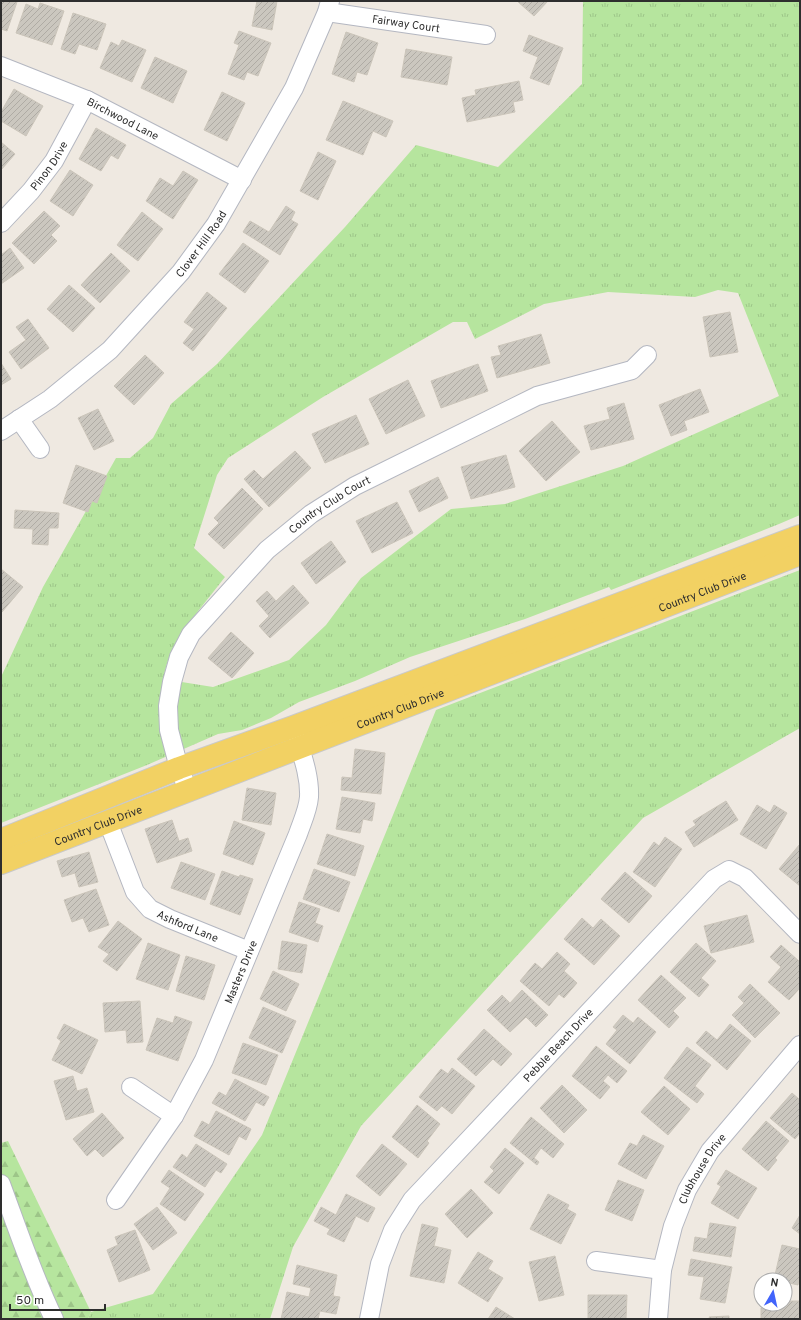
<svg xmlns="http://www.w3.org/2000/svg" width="801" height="1320" font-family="Overpass,sans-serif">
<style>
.grass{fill:url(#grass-tufts);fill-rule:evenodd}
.forest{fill:url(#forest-firs)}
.building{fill:url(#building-hatch);stroke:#cbc5ba}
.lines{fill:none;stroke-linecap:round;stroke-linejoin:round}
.minor-casing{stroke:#b4b7c1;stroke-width:20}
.major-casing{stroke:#c9c9c9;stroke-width:24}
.minor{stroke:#fff;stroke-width:18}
.major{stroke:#f2d163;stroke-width:22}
.labels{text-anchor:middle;stroke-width:4;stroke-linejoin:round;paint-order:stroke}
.street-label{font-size:11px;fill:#2e2e2e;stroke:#fff}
</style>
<defs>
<pattern id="grass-tufts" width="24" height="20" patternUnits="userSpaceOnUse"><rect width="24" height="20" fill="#b6e59e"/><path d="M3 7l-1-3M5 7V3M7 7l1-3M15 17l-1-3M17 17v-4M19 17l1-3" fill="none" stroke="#9dc588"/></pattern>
<pattern id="forest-firs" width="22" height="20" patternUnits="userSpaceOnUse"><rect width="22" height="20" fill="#b6e59e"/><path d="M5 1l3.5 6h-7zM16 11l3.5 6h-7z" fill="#9dc588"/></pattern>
<pattern id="building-hatch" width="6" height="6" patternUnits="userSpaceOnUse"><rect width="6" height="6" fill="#cbc7bf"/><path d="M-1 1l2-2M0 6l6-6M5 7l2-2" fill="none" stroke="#afaba4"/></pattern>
</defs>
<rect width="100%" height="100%" fill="#efe9e1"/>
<g class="grass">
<path d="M583,1h217v514l-21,9 -168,66 -2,-3 -84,32 -115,38 -55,24 -56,21 -28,16 -29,12 -24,4 -71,31 -146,58v-146l42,-90 73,-129h14l23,-20 18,-34 46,-40 128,-137 71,-82 82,22 84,-83zM718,290l20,3 41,103 -156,70 -118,38 -54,5 -90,69 -35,47 -37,35 -76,27 -50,-8c2,-7 3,-14 6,-21 13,-30 36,-55 56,-81l-31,-29 23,-73 11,-17 95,-61 130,-75h14l8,17 69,-35 64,-12 87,5z"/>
<polygon points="800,570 800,728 643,818 361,1126 293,1247 270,1319 88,1319 91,1312 153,1294 262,1135 436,710"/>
</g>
<polygon class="forest" points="8,1141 91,1312 88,1319 1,1319 1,1143"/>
<g class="building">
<polygon points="1,1 17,2 7,31 1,29"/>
<polygon points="257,1 277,1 272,30 252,26"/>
<polygon points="517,1 548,1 534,16"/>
<polygon points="40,3 64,11 52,45 16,33 26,4 38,9"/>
<polygon points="73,13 106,24 97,50 79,44 75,54 61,49"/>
<polygon points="239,31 271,43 258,76 247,72 244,80 228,74 239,45 234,43"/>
<polygon points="346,32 378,43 367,75 357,72 354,82 332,74"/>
<polygon points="529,35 563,48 549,85 530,78 538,57 523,51"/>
<polygon points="122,40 146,50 132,82 100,68 111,42 119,46"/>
<polygon points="406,49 452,57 447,85 401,77"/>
<polygon points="155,57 187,71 173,103 141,88"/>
<polygon points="519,81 523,100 513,102 515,112 467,122 462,98 476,95 475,90"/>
<polygon points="14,89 43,106 26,136 1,121 1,112"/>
<polygon points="222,92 245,103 227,141 204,130"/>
<polygon points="343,101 393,121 386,137 373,131 363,155 326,140"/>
<polygon points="96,128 126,145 118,159 111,155 101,171 79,159"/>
<polygon points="1,142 15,154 1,170"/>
<polygon points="318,152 336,161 318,200 300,191"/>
<polygon points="70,170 93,185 73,216 50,201"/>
<polygon points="183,171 198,180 173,219 146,201 160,178 173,186"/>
<polygon points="286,206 295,212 291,220 298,224 280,255 243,232 250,221 269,232"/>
<polygon points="44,211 60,226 51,235 57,241 34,264 12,243"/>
<polygon points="142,212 163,229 138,261 117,245"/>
<polygon points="243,243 269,261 245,293 219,274"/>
<polygon points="10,248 24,268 1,284 1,255"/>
<polygon points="111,253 130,271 100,303 81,285"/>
<polygon points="69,285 95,308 73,332 47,309"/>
<polygon points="207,292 227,308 193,351 183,343 194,329 184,322"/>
<polygon points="730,312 738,352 710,357 703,317"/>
<polygon points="28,319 49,348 21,369 9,352 26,340 16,327"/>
<polygon points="541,334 550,363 497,378 491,357 501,355 498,346"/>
<polygon points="145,355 164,373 134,405 114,386"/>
<polygon points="1,363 11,379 1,385"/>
<polygon points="478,364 488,391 441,408 431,381"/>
<polygon points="408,380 425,416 386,434 369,399"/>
<polygon points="700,389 709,412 684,421 687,430 671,436 659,405"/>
<polygon points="624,403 634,439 591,450 584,426 610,419 607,408"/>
<polygon points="98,409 114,441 94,450 78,418"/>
<polygon points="356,415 369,444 325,463 312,434"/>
<polygon points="552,421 580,452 546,481 519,451"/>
<polygon points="295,451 311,468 269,507 244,479 254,470 263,479"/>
<polygon points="506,455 515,487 471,499 461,467"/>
<polygon points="76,465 107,476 97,503 92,501 88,512 63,503"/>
<polygon points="438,477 448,498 419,512 409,491"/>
<polygon points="242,488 263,509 224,549 208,534 219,523 214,518"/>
<polygon points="397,502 413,533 372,553 356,521"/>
<polygon points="15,510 59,513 58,528 49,528 48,545 32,544 33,529 14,528"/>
<polygon points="331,541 346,562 316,584 301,563"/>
<polygon points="1,569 23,587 2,612 1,611"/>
<polygon points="293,585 309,603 270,638 259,626 269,616 256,601 267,591 276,601"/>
<polygon points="231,632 254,653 232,678 208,658"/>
<polygon points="355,749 385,753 381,794 341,790 342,777 352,778"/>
<polygon points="247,788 276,793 271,825 242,820"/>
<polygon points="342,797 375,803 372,821 363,819 360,833 336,829"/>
<polygon points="726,801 738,820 694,847 685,832 696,825 693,821"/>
<polygon points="757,805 770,813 774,805 787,813 766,849 740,834"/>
<polygon points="172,820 179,841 188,838 192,851 157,863 145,829"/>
<polygon points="234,821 265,833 253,865 223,854"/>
<polygon points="327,834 364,846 355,876 317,864"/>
<polygon points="665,837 682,849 655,887 633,872 654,842 659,846"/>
<polygon points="800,844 800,886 779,869"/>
<polygon points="89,852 98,882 79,887 75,873 62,877 57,861"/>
<polygon points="181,862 215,874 205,900 171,888"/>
<polygon points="314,869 350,882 339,912 303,899"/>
<polygon points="222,871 239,877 240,875 253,879 240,915 210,904"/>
<polygon points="625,872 652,896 629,923 601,899"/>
<polygon points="96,889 109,925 89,932 83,918 72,922 64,900"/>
<polygon points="299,902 320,909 315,923 323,926 318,942 289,932"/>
<polygon points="747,915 754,942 711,953 704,926"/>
<polygon points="582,918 593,928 601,919 620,936 594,965 564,939"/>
<polygon points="118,921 142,939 117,971 103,961 109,954 98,947"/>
<polygon points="282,941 307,945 302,973 278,969"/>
<polygon points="148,943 180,955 168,990 136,979"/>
<polygon points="696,943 716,961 701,978 709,985 699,997 670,972"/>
<polygon points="781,945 800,962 800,988 789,1000 768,982 781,967 770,957"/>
<polygon points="557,952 570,964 564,971 577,983 564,998 559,994 549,1006 520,981 535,963 542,969"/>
<polygon points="186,956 215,965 204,1000 176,991"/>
<polygon points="273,971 299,984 286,1011 260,999"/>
<polygon points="661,975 686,998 673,1011 679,1017 669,1028 638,1000"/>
<polygon points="750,984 780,1013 755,1038 732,1015 744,1003 738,997"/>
<polygon points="522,990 548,1015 536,1027 526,1017 510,1032 487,1010 502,995 510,1003"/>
<polygon points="140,1001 143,1042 127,1043 126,1030 105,1032 103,1003"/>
<polygon points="263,1007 296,1021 282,1053 249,1038"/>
<polygon points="623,1015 633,1023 638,1017 656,1032 630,1064 606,1044 617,1030 613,1027"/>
<polygon points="175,1016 192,1022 178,1061 146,1050 157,1018 173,1023"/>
<polygon points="64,1024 98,1040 82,1074 52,1060 61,1041 57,1038"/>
<polygon points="730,1024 751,1041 727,1070 696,1043 706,1031 717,1040"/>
<polygon points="484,1029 512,1054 501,1066 493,1059 476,1076 457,1059"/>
<polygon points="243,1043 278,1055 266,1085 232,1073"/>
<polygon points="596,1046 627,1071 617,1083 608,1075 603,1081 610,1087 600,1099 572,1076"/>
<polygon points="687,1047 711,1065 695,1086 704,1094 697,1103 664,1078"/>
<polygon points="452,1068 475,1086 452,1114 442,1106 437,1111 419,1097 441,1069 448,1074"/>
<polygon points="73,1076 77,1091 87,1088 94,1112 66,1120 54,1081"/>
<polygon points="235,1079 269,1097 264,1106 256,1102 245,1121 212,1103 219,1092 226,1096"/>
<polygon points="562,1085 587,1110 564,1133 540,1108"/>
<polygon points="664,1086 690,1109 668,1135 641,1112"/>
<polygon points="792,1093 800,1100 800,1133 795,1139 770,1118"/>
<polygon points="417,1105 440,1124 427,1141 429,1143 418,1158 392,1137"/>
<polygon points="216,1111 251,1129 246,1140 239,1136 229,1155 194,1136 202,1121 209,1125"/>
<polygon points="102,1113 124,1138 103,1157 95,1149 87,1156 73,1139"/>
<polygon points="531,1117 564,1144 553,1158 541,1148 534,1158 539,1162 537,1165 510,1143"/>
<polygon points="766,1121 789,1141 775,1158 777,1160 768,1171 742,1149"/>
<polygon points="643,1135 664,1146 646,1179 618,1164 630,1143 637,1146"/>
<polygon points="196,1144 227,1164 221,1173 216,1170 205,1187 173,1167 182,1154 187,1158"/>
<polygon points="382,1144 407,1164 380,1196 356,1176"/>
<polygon points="505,1148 524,1163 499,1194 484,1182 494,1171 490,1167"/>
<polygon points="169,1170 204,1194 185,1221 160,1204 170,1188 161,1182"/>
<polygon points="726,1170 757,1188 738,1219 711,1203 721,1186 717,1184"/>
<polygon points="618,1180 644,1190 632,1221 605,1210"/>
<polygon points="471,1189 493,1213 467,1238 445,1214"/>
<polygon points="346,1194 375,1208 368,1222 356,1216 344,1242 327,1234 330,1229 314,1221 321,1207 336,1215"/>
<polygon points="548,1194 569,1205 567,1209 576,1214 561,1244 530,1229"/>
<polygon points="157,1207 177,1233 153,1250 134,1224"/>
<polygon points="800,1215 800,1234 792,1228"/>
<polygon points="710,1223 736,1227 731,1257 693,1251 695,1237 707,1239"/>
<polygon points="422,1224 438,1228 434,1246 451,1250 444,1283 410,1276"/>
<polygon points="135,1230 150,1270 119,1282 107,1250 118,1245 115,1237"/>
<polygon points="782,1245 800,1249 800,1274 798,1285 785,1282 785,1280 774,1279"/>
<polygon points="478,1252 493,1261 488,1269 503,1278 488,1302 458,1283"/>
<polygon points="555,1256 564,1295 539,1301 529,1262"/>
<polygon points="691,1259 732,1267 725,1303 700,1299 704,1277 688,1275"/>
<polygon points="297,1265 337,1275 333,1296 340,1297 336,1314 320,1311 318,1319 281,1319 287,1292 309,1297 311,1288 293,1284"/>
<polygon points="588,1295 627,1295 626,1319 588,1319"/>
<polygon points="785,1301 799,1301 799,1319 761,1319 761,1308 780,1308 780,1304 785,1304"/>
<polygon points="496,1307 515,1319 488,1319"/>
<polygon points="729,1316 729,1319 710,1319 709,1317"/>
</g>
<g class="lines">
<g class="minor-casing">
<g id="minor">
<path id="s1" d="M327,12l159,23"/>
<path id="s2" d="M1,66l86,34 155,80"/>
<path id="s3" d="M1,223l30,-32 23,-30 33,-61"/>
<polyline points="19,419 40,449"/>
<path id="s4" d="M1,431l49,-32 60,-49 71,-78 35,-48 78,-136 33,-76 3,-11"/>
<path id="s5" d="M188,790l-9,-22 -10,-38 -1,-24 4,-24 7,-25 12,-23 76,-84 44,-36 44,-28 182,-90 95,-26 15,-15"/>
<path id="s6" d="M108,822l27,70 15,17 20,10 79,32"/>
<polyline points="131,1087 174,1116"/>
<path d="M1,1184c17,46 32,92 53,135"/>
<path id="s7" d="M116,1200l58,-84 30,-56 94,-226c4,-12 10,-24 11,-37 1,-21 -7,-42 -13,-62"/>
<polyline points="596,1261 662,1270"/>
<path id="s8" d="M369,1319l11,-55 13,-34 19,-30 302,-321 15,-9 16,8 55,56"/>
<path id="s9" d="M658,1319l4,-49 11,-44 14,-36 23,-39 90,-106"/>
</g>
</g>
<g class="major-casing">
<g id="major">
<polyline points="1,840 179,768 293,727 800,536"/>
<path id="s10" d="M1,863l799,-309"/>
</g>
</g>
<use href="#minor" class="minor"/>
<use href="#major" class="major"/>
</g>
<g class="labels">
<g class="street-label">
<text dy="4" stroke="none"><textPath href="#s1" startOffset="80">Fairway Court</textPath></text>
<text dy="4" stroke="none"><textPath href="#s2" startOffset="133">Birchwood Lane</textPath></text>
<text dy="4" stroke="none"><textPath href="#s3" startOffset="75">Pinon Drive</textPath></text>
<text dy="4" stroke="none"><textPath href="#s4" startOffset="276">Clover Hill Road</textPath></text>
<text dy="4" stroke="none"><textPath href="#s5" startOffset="354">Country Club Court</textPath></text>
<text dy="4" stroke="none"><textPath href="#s10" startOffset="752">Country Club Drive</textPath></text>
<text dy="4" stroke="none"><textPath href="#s10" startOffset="428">Country Club Drive</textPath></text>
<text dy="4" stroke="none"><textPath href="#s10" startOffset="104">Country Club Drive</textPath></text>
<text dy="4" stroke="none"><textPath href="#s6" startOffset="139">Ashford Lane</textPath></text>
<text dy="4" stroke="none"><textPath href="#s7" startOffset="261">Masters Drive</textPath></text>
<text dy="4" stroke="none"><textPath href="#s8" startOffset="341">Pebble Beach Drive</textPath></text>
<text dy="4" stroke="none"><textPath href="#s9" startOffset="159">Clubhouse Drive</textPath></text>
</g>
</g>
<rect width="801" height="1320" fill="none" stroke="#2e2e2e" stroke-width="4"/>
<g transform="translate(773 1292) rotate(9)"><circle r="19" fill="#ffffff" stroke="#ababab"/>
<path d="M0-3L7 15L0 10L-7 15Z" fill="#4264fb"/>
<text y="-6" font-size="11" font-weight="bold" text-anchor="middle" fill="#2e2e2e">N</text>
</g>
<path d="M10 1304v6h95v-6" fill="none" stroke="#2e2e2e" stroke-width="2"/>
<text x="16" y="1304" font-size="12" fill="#2e2e2e" stroke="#ffffff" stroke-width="3" paint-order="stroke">50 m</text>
</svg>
